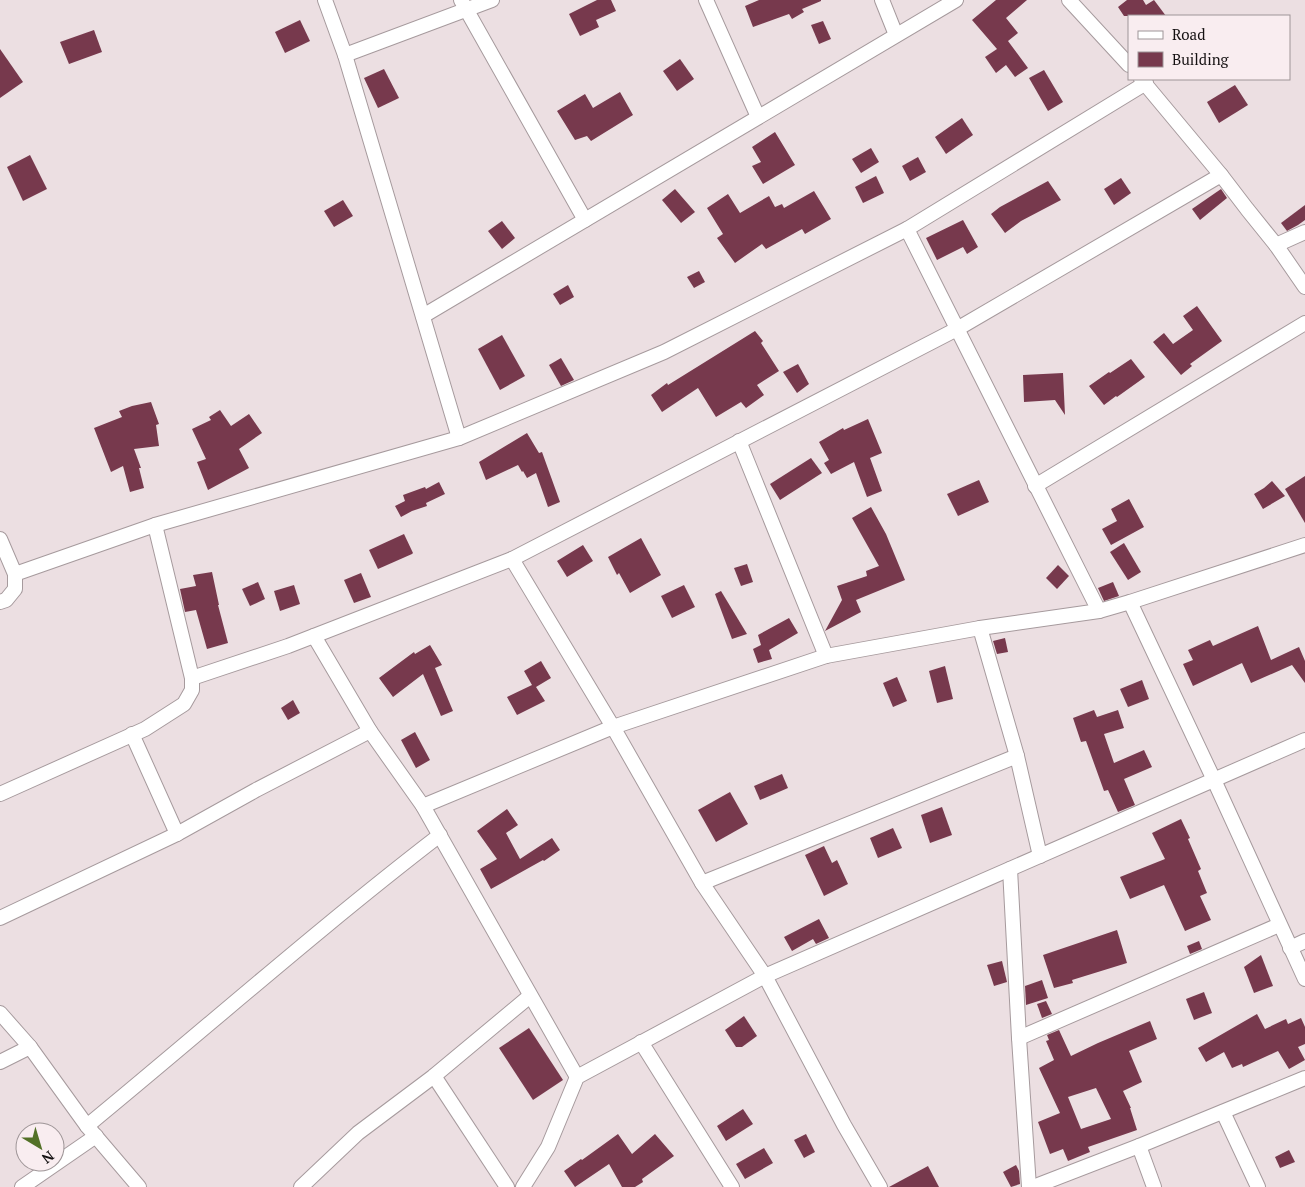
<svg xmlns="http://www.w3.org/2000/svg" width="1305" height="1187" font-family="'PT Serif',serif">
<style>
.building{fill:#77394d;fill-rule:evenodd}
.lines{fill:none;stroke-linecap:round;stroke-linejoin:round}
.street-casing{stroke:#a69a9d;stroke-width:16}
.street{stroke:#fff;stroke-width:14}
</style>
<rect width="100%" height="100%" fill="#ecdfe2"/>
<g class="building">
<polygon points="597,0 611,0 616,11 596,20 599,27 580,36 569,14"/>
<polygon points="759,0 821,0 821,1 802,9 804,12 792,19 789,14 753,27 745,6"/>
<polygon points="996,0 1027,0 1006,18 1018,33 1008,41 1028,68 1015,77 1006,65 996,73 985,57 997,49 972,20"/>
<polygon points="1127,0 1143,0 1146,5 1154,0 1166,16 1124,16 1118,7"/>
<polygon points="300,20 310,41 285,53 275,32"/>
<polygon points="823,21 831,39 819,44 811,25"/>
<polygon points="94,30 102,52 69,64 60,42"/>
<polygon points="0,49 23,82 0,98"/>
<polygon points="680,59 694,79 677,91 663,71"/>
<polygon points="384,69 399,98 378,108 364,78"/>
<polygon points="1044,70 1063,102 1048,111 1029,78"/>
<polygon points="1235,85 1248,105 1219,123 1207,102"/>
<polygon points="620,92 633,115 591,141 587,136 575,140 557,111 585,94 593,108"/>
<polygon points="962,118 973,135 946,154 935,137"/>
<polygon points="775,132 795,165 763,184 752,166 761,162 752,147"/>
<polygon points="871,148 879,162 861,173 852,159"/>
<polygon points="30,155 47,189 23,201 7,167"/>
<polygon points="918,157 926,172 910,181 902,166"/>
<polygon points="876,176 884,193 863,203 855,187"/>
<polygon points="1121,178 1131,193 1114,205 1104,189"/>
<polygon points="1048,181 1061,200 1021,221 1005,233 991,214 1000,207"/>
<polygon points="675,189 695,212 681,223 662,200"/>
<polygon points="1221,189 1227,198 1200,220 1192,209"/>
<polygon points="814,191 831,219 805,234 802,229 766,249 762,244 735,263 717,238 723,234 707,208 728,194 740,213 769,196 775,207 782,204 784,208"/>
<polygon points="343,200 353,216 334,227 324,211"/>
<polygon points="1305,205 1305,220 1298,225 1287,231 1281,223"/>
<polygon points="963,220 978,247 967,254 963,247 937,260 926,238"/>
<polygon points="502,221 515,238 502,249 488,231"/>
<polygon points="699,271 705,282 694,288 687,277"/>
<polygon points="568,285 574,297 560,305 553,294"/>
<polygon points="1197,306 1222,341 1190,364 1192,366 1181,375 1153,342 1164,333 1173,344 1193,330 1183,316"/>
<polygon points="755,331 763,341 761,343 779,371 757,385 764,395 746,408 741,402 716,417 698,388 662,412 651,395 667,383 668,385"/>
<polygon points="502,335 525,376 500,390 478,349"/>
<polygon points="561,358 574,380 561,386 549,365"/>
<polygon points="1131,359 1145,377 1117,397 1116,396 1104,405 1089,386 1109,372 1110,373"/>
<polygon points="798,364 809,384 797,393 783,372"/>
<polygon points="1063,373 1065,415 1055,400 1024,402 1023,375"/>
<polygon points="151,402 159,424 156,425 159,446 134,449 141,468 139,468 144,488 130,492 123,466 111,472 94,428 122,417 119,411 132,406"/>
<polygon points="220,410 231,426 249,414 262,433 239,449 249,468 208,490 197,462 206,459 192,429 211,420 209,417"/>
<polygon points="868,419 882,453 870,458 882,491 867,497 854,462 831,474 824,463 829,460 819,442 843,428 844,430"/>
<polygon points="527,433 539,453 542,452 560,502 548,507 536,473 527,478 523,471 522,472 518,465 486,480 479,462"/>
<polygon points="811,458 822,473 780,500 770,484"/>
<polygon points="1305,476 1305,523 1285,489"/>
<polygon points="979,480 989,502 958,516 947,494"/>
<polygon points="1272,481 1285,496 1263,509 1254,494 1264,488"/>
<polygon points="439,482 445,494 426,503 427,506 412,511 401,517 395,506 405,501 403,495 425,487 426,489"/>
<polygon points="1129,499 1144,527 1111,545 1102,529 1117,521 1111,509"/>
<polygon points="871,507 886,534 905,580 856,600 861,612 825,631 842,600 837,586 867,576 866,571 879,566 852,518"/>
<polygon points="404,534 413,553 412,554 378,569 369,550"/>
<polygon points="641,538 661,575 630,593 619,573 617,575 608,557"/>
<polygon points="1124,543 1141,572 1128,580 1110,552"/>
<polygon points="583,545 593,561 567,577 557,561"/>
<polygon points="747,564 753,582 741,586 734,568"/>
<polygon points="1058,565 1069,576 1057,589 1046,578"/>
<polygon points="212,572 219,605 218,605 228,643 207,649 196,610 185,612 180,589 196,586 193,575"/>
<polygon points="361,573 371,597 354,603 344,580"/>
<polygon points="258,582 265,599 250,606 242,589"/>
<polygon points="1113,582 1119,596 1104,601 1098,588"/>
<polygon points="294,585 300,604 280,611 274,591"/>
<polygon points="684,585 695,607 672,618 661,596"/>
<polygon points="721,591 747,634 732,639 715,594"/>
<polygon points="789,618 798,633 769,650 772,659 758,663 753,649 761,645 758,635"/>
<polygon points="1258,626 1271,660 1299,647 1305,661 1305,683 1292,665 1251,683 1242,663 1193,686 1183,664 1193,660 1188,650 1210,640 1213,646"/>
<polygon points="1005,638 1008,652 997,654 993,641"/>
<polygon points="430,645 442,665 435,668 453,711 441,716 423,674 393,697 379,678 414,652 415,654"/>
<polygon points="541,661 551,678 536,687 545,701 517,715 507,697 532,685 524,671"/>
<polygon points="945,666 953,699 937,703 929,671"/>
<polygon points="897,677 907,701 893,707 883,683"/>
<polygon points="1142,680 1149,699 1128,707 1120,689"/>
<polygon points="293,700 300,713 288,720 281,708"/>
<polygon points="1094,710 1097,717 1118,710 1124,728 1104,734 1114,763 1144,750 1152,767 1124,779 1135,805 1118,812 1108,790 1104,791 1086,741 1081,742 1073,718"/>
<polygon points="415,732 430,760 416,768 401,740"/>
<polygon points="782,774 788,788 760,800 754,786"/>
<polygon points="730,792 748,824 716,842 698,810"/>
<polygon points="942,807 952,835 930,843 921,815"/>
<polygon points="507,809 518,825 506,833 520,859 552,838 560,850 544,861 543,860 491,889 480,869 497,859 477,831"/>
<polygon points="1181,819 1190,838 1188,839 1201,869 1198,871 1207,893 1200,896 1211,920 1185,931 1164,885 1130,899 1120,877 1165,859 1152,833"/>
<polygon points="893,828 902,848 878,858 870,838"/>
<polygon points="824,846 832,863 837,860 848,884 824,896 805,855"/>
<polygon points="819,919 829,938 816,944 813,939 792,951 784,937"/>
<polygon points="1117,930 1127,963 1072,980 1073,983 1054,988 1043,955"/>
<polygon points="1199,941 1202,949 1190,954 1187,946"/>
<polygon points="1261,955 1273,986 1254,993 1244,967"/>
<polygon points="1002,961 1007,982 994,986 987,965"/>
<polygon points="1042,980 1048,998 1026,1005 1025,986"/>
<polygon points="1204,992 1212,1013 1194,1020 1186,999"/>
<polygon points="1046,1001 1052,1014 1042,1018 1037,1004"/>
<polygon points="1257,1014 1265,1029 1286,1019 1288,1024 1301,1018 1305,1027 1305,1044 1298,1047 1305,1060 1289,1069 1278,1051 1243,1067 1242,1064 1232,1068 1224,1052 1206,1062 1198,1048"/>
<polygon points="744,1016 757,1036 742,1047 736,1047 725,1030"/>
<path d="M1150,1021l7,18 -28,12 13,31 -19,9 8,17h-1l7,22 -49,17 2,5 -22,9 -5,-12 -13,5 -12,-32 22,-9 -21,-45 15,-8 -8,-19 3,-1 -2,-5 12,-5 12,26 27,-13zM1096,1088l15,31 -30,10 -13,-32z"/>
<polygon points="529,1028 563,1080 533,1100 499,1048"/>
<polygon points="743,1109 753,1124 726,1141 717,1126"/>
<polygon points="618,1134 632,1154 655,1134 674,1156 642,1179 643,1182 635,1187 622,1187 609,1164 575,1187 564,1171 581,1159 582,1160"/>
<polygon points="806,1134 815,1152 804,1158 794,1140"/>
<polygon points="764,1148 773,1163 745,1179 736,1164"/>
<polygon points="1289,1150 1295,1162 1280,1168 1275,1157"/>
<polygon points="1016,1165 1019,1171 1020,1184 1011,1187 1003,1172"/>
<polygon points="928,1166 939,1187 889,1187"/>
</g>
<g class="lines">
<g class="street-casing">
<g id="street">
<polyline points="325,0 345,55 459,438"/>
<polyline points="461,0 585,220"/>
<polyline points="706,0 758,117"/>
<polyline points="882,0 896,35"/>
<polyline points="1069,0 1129,65"/>
<polyline points="345,55 492,0"/>
<polyline points="1141,79 1221,175 1247,209 1276,245 1305,287"/>
<polyline points="907,229 1099,611"/>
<polyline points="1276,245 1305,232"/>
<polyline points="423,316 956,0"/>
<polyline points="739,441 826,656"/>
<polyline points="1035,486 1305,323"/>
<polyline points="155,525 192,678"/>
<polyline points="0,539 15,574 155,525 459,438 664,352 907,229 1146,83"/>
<polyline points="512,559 613,727 702,883 765,976 844,1125 880,1187"/>
<polyline points="0,602 6,600 15,589 15,574"/>
<polyline points="1130,602 1214,780 1305,979"/>
<polyline points="980,628 1017,756 1040,856"/>
<polyline points="314,636 370,731 423,806 577,1077"/>
<polyline points="132,734 177,834"/>
<polyline points="0,794 145,729 184,704 192,690 192,678 288,646 512,559 957,329 1221,175"/>
<polyline points="423,806 613,727 826,656 980,628 1099,611 1130,602 1305,545"/>
<polyline points="1010,869 1019,1038 1029,1187"/>
<polyline points="702,883 1017,756"/>
<polyline points="0,918 177,834 256,790 370,731"/>
<polyline points="1290,948 1305,941"/>
<polyline points="0,1013 30,1047 87,1126 139,1187"/>
<polyline points="1019,1038 1279,925"/>
<polyline points="641,1042 732,1187"/>
<polyline points="0,1062 30,1047"/>
<polyline points="434,1076 507,1187"/>
<polyline points="1223,1112 1258,1187"/>
<path d="M87,1126c118,-97 232,-198 353,-291"/>
<polyline points="1139,1146 1154,1187"/>
<polyline points="22,1187 96,1136"/>
<polyline points="301,1187 358,1133 434,1076 530,996"/>
<polyline points="523,1187 548,1147 577,1077 765,976 1305,740"/>
<polyline points="1033,1187 1139,1146 1305,1078"/>
</g>
</g>
<use href="#street" class="street"/>
</g>
<rect x="1128" y="15" width="162" height="65" fill="#f9edf0" stroke="#9e9597"/>
<rect x="1138" y="31" width="25" height="8" fill="#ffffff" stroke="#9e9597"/>
<text x="1172" y="40" font-size="15" fill="#151112">Road</text>
<rect x="1138" y="52" width="25" height="15" fill="#77394d" stroke="#9e9597"/>
<text x="1172" y="65" font-size="15" fill="#151112">Building</text>
<g transform="translate(40 1147) rotate(142)"><circle r="24" fill="#f9edf0" stroke="#9e9597"/>
<path d="M0-4L9 19L0 12L-9 19Z" fill="#537127"/>
<text y="-8" font-size="14" font-weight="bold" text-anchor="middle" fill="#151112">N</text>
</g>
</svg>
